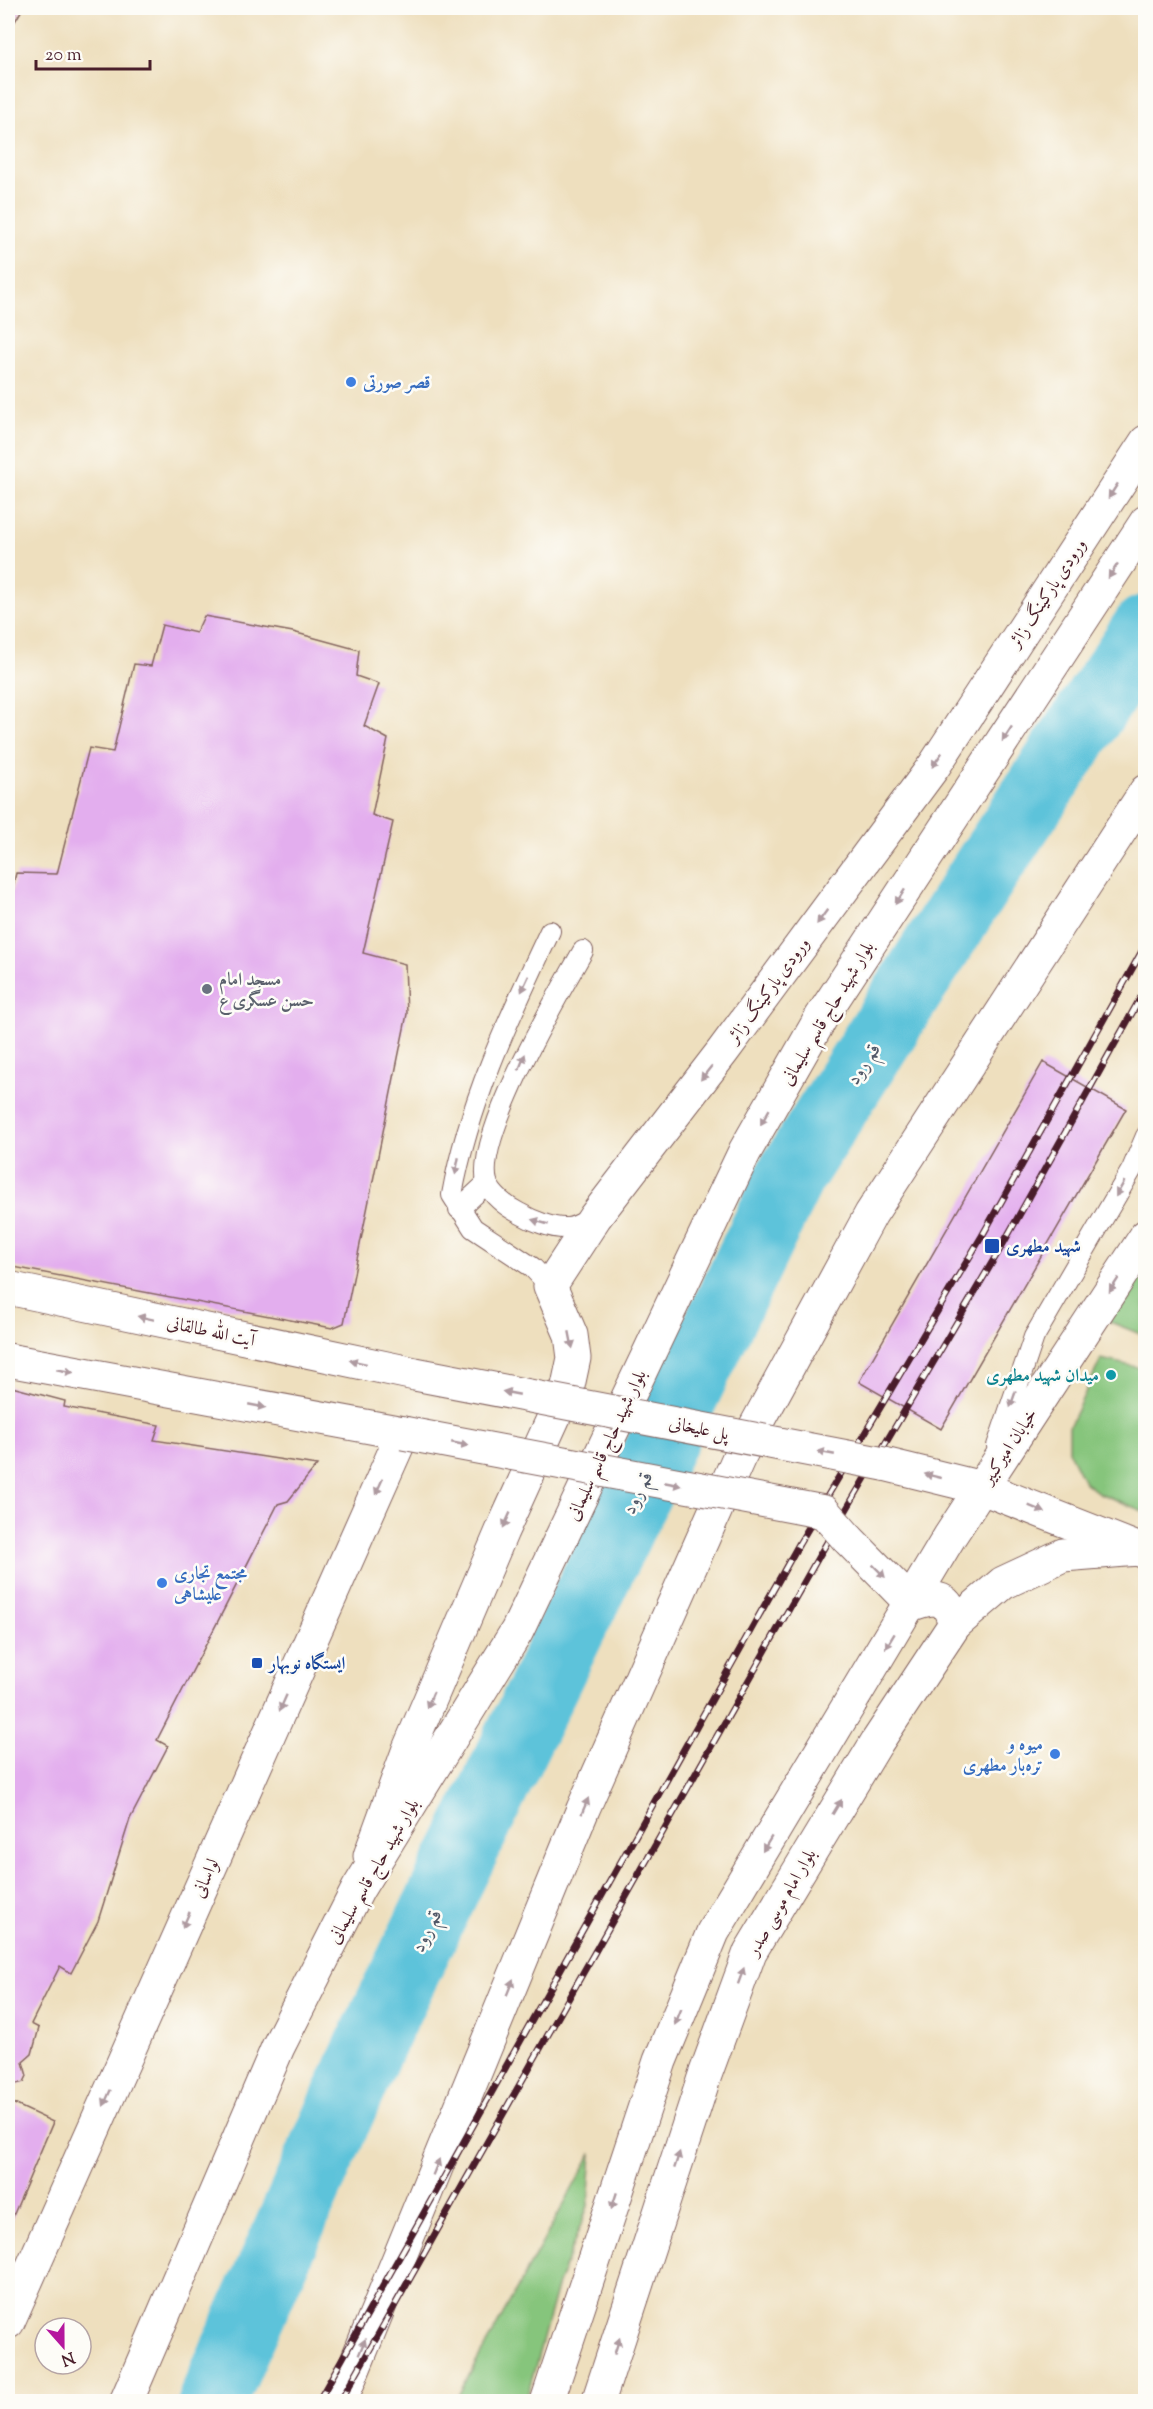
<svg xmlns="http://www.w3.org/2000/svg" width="1153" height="2409" font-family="'Sorts Mill Goudy',Amiri,serif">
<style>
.green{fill:#86c57c;stroke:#687254;stroke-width:1.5}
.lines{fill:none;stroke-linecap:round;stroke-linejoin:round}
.river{stroke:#5dc3da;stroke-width:69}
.building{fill:#e3aeee}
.service-casing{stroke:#83625e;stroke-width:22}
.secondary-casing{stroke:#83625e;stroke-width:35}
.primary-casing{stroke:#83625e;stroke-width:35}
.service{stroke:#fff;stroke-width:20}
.secondary{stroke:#fff;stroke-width:33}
.primary{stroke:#fff;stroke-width:33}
.rail-casing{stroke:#4a1f2b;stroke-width:7}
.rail{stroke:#fdfcf7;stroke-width:4.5;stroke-dasharray:14;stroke-linecap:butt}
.primary-bridge-casing{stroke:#83625e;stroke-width:35;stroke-linecap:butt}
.primary-bridge{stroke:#fff;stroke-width:33}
.oneway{fill:#ae9aa0}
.shop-dot{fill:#3f7fe0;stroke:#fdfcf7;stroke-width:2}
.worship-dot{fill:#6b7280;stroke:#fdfcf7;stroke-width:2}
.transit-dot{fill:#1a4fb4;stroke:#fdfcf7;stroke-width:2}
.culture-dot{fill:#0f9aa8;stroke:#fdfcf7;stroke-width:2}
.labels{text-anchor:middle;stroke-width:5;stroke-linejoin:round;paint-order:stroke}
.shop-label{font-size:18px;font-weight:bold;fill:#366cbe;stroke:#fdfcf7;text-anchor:start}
.street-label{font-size:18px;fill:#4a1f2b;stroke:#fdfcf7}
.worship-label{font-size:18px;font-weight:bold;fill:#5b616d;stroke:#fdfcf7;text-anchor:start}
.transit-label{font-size:18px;font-weight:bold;fill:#164399;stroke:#fdfcf7;text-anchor:start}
.culture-label{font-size:18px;font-weight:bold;fill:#0d838f;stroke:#fdfcf7;text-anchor:end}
.water-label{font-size:20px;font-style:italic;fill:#515868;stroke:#fdfcf7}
</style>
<rect width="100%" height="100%" fill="#fdfcf7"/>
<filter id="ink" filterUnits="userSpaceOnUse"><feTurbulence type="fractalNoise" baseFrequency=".0167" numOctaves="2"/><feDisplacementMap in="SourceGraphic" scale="12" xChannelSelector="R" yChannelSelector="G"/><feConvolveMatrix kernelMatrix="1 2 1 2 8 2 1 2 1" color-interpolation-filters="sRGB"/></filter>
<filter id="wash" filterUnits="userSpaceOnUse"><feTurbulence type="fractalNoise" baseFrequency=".008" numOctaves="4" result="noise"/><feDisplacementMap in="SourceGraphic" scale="24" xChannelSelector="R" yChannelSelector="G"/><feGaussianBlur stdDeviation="1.35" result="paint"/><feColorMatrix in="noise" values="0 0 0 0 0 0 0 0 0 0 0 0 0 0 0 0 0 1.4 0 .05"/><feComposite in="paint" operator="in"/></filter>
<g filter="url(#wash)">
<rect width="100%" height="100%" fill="#eedfbe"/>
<g class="green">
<polygon points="1145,1255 1145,1336 1108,1321"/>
<polygon points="1101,1359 1145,1369 1145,1512 1099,1493 1084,1482 1069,1452 1069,1427"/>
<polygon points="592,2153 588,2206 557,2287 526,2401 455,2401"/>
</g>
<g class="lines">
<polyline class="river" points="212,2402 368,2049 791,1175 987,868 1146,629"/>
</g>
<g id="blocks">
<g class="building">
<polygon points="8,8 23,8 8,33"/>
<polygon points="204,616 293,632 359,650 356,676 379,684 364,726 388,739 372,815 393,822 363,953 405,964 407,1014 344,1323 332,1328 8,1266 8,907 16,873 57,874 89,748 113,752 134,664 151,666 162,625 196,633"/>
<polygon points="1043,1062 1126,1109 941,1429 859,1382"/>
<polygon points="8,1386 65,1401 64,1407 159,1425 154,1440 317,1465 288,1501 278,1504 157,1740 168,1746 130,1819 98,1921 71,1973 60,1966 31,2024 39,2028 32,2054 23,2062 27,2076 24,2082 16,2084 8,2079"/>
<polygon points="8,2101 53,2122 8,2228"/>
</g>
</g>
</g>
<g filter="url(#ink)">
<use href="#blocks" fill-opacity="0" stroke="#83625e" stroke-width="1.5"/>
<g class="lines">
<g class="service-casing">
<g id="service">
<path d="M583,951c-25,44 -108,185 -96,231 4,13 20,25 32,31 12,7 33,16 48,15 8,0 18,-7 25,-10"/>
<polyline points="459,1209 487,1183"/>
<path d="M550,1286l-18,-19 -59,-39 -21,-33c17,-94 58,-179 98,-264"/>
<polyline points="997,1446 1034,1337 1132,1169 1146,1136"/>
</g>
</g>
<g class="secondary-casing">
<g id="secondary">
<polyline points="982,1488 1145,1552"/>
<polyline points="370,1856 409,1749 502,1531 568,1386 574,1358 571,1335 550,1286 595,1217 723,1051 934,766 1146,442"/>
<polyline points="8,2322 403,1433"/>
</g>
</g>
<g class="primary-casing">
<g id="primary">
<polyline points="8,1288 415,1374"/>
<polyline points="8,1360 403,1433"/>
<polyline points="884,1464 982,1488"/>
<path d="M847,1538l65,66c27,-9 35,-8 43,20"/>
<polyline points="126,2402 278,2047 358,1889 517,1631 745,1151 822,1016 1146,522"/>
<polyline points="340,2402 583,1809 739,1457 871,1214 1146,791"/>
<polyline points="547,2402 660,2061 713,1932 950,1536 1146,1236"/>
<polyline points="598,2402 705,2075 750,1952 877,1742 955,1624 1003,1583 1063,1555 1138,1549"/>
</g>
</g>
<use href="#service" class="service"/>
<use href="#secondary" class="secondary"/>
<use href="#primary" class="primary"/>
<g class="rail-casing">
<g id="rail">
<polyline points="318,2402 799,1544 982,1236 1146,944"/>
<polyline points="340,2402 819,1556 1003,1244 1146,988"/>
</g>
</g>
<use href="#rail" class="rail"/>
<g class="primary-bridge-casing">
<g id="primary-bridge">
<polyline points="415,1374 884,1464"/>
<polyline points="403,1433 824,1512 847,1538"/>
</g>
</g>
<use href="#primary-bridge" class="primary-bridge"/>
</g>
<defs><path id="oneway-solid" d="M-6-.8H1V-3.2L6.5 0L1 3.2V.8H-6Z" transform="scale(1.5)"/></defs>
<g class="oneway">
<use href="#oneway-solid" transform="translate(1113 491) rotate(123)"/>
<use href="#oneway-solid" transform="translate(1113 571) rotate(123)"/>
<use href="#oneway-solid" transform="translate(1007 734) rotate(123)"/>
<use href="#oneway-solid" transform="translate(937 760) rotate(124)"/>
<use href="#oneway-solid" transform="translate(900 897) rotate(123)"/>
<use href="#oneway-solid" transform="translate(822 917) rotate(126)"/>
<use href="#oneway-solid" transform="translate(525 984) rotate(115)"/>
<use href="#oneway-solid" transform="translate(522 1062) rotate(-69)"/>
<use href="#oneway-solid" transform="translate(706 1073) rotate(128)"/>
<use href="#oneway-solid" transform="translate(765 1117) rotate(120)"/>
<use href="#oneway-solid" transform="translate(457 1166) rotate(101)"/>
<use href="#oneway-solid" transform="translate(1120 1189) rotate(120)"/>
<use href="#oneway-solid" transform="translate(540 1222) rotate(-164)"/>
<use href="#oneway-solid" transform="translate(1114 1285) rotate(123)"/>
<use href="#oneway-solid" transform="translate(146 1318) rotate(-168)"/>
<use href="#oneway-solid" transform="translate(571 1340) rotate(79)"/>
<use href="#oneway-solid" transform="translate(358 1362) rotate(-168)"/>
<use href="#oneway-solid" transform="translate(65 1371) rotate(11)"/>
<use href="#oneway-solid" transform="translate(511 1393) rotate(-169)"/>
<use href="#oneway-solid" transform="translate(1013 1399) rotate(109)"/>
<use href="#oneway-solid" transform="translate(257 1406) rotate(11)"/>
<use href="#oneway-solid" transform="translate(460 1444) rotate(11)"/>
<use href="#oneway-solid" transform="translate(826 1453) rotate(-169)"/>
<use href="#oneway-solid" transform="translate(933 1476) rotate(-166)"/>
<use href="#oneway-solid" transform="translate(673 1484) rotate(11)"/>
<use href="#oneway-solid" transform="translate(379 1487) rotate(114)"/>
<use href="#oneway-solid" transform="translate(1037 1509) rotate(22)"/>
<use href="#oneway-solid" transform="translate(507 1520) rotate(115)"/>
<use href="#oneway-solid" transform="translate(879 1571) rotate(45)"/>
<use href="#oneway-solid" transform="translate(890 1641) rotate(121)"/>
<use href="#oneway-solid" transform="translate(430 1700) rotate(113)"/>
<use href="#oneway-solid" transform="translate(283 1703) rotate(114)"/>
<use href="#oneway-solid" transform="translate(585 1806) rotate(-67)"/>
<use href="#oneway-solid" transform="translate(837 1807) rotate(-59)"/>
<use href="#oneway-solid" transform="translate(767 1844) rotate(121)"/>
<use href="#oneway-solid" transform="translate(186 1920) rotate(114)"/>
<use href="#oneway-solid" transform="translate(741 1976) rotate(-70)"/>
<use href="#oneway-solid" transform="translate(510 1987) rotate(-68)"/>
<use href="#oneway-solid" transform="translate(678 2017) rotate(112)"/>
<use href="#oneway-solid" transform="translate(107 2098) rotate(114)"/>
<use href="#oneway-solid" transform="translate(677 2160) rotate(-72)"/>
<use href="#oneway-solid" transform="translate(436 2167) rotate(-68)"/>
<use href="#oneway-solid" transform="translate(614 2201) rotate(108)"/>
<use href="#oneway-solid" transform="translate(617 2346) rotate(-72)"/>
<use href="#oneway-solid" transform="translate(362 2347) rotate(-68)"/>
</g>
</g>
<g class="shop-dot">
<circle cx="351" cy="382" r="6"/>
<circle cx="162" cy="1583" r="6"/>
<circle cx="1055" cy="1754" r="6"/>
</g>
<circle class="worship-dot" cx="207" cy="989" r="6"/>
<g class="transit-dot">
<rect x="984" y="1238" width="16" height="16" rx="3"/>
<rect x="251" y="1657" width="12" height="12" rx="3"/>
</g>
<circle class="culture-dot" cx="1111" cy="1375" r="6"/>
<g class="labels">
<g class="shop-label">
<text x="363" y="388">قصر صورتی</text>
<text x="174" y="1579">مجتمع تجاری<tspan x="174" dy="21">علیشاهی</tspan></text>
<text x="1043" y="1750" text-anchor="end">میوه و<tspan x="1043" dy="21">تره‌بار مطهری</tspan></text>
</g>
<g class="street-label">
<text transform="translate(1047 593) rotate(-57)" y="6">ورودی پارکینگ زائر</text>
<text transform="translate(768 990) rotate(-54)" y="6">ورودی پارکینگ زائر</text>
<text transform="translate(827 1013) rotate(-59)" y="6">بلوار شهید حاج قاسم سلیمانی</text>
<text transform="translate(211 1331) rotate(12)" y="6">آیت الله طالقانی</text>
<text transform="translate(699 1428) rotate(11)" y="6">پل علیخانی</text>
<text transform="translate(606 1445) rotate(-65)" y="6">بلوار شهید حاج قاسم سلیمانی</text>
<text transform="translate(1009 1446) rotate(-57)" y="6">خیابان امیرکبیر</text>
<text transform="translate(373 1871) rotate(-60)" y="6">بلوار شهید حاج قاسم سلیمانی</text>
<text transform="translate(205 1878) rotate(-66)" y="6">لواسانی</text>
<text transform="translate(781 1902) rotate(-60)" y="6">بلوار امام موسی صدر</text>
</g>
<g class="worship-label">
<text x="219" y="985">مسجد امام<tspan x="219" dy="21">حسن عسگری ع</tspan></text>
</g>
<g class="transit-label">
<text x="1006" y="1252">شهید مطهری</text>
<text x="269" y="1669">ایستگاه نوبهار</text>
</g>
<g class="culture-label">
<text x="1099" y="1381">میدان شهید مطهری</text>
</g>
<g class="water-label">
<text transform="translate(863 1063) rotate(-57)" y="7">قم رود</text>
<text transform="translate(637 1492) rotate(-64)" y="7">قم رود</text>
<text transform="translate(426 1930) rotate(-64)" y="7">قم رود</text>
</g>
</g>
<rect width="1153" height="2409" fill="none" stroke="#fdfcf7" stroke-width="30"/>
<g transform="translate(63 2346) rotate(159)"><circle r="28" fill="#fdfcf7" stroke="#b5a4a5" stroke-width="1.5"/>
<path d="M0-4.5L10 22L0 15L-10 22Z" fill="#b5179e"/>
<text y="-9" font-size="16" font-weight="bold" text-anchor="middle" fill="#4a1f2b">N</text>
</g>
<path d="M36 60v9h114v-9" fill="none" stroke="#4a1f2b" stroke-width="3"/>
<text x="45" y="60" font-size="18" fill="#4a1f2b" stroke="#fdfcf7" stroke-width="4.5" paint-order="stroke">20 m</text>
</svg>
